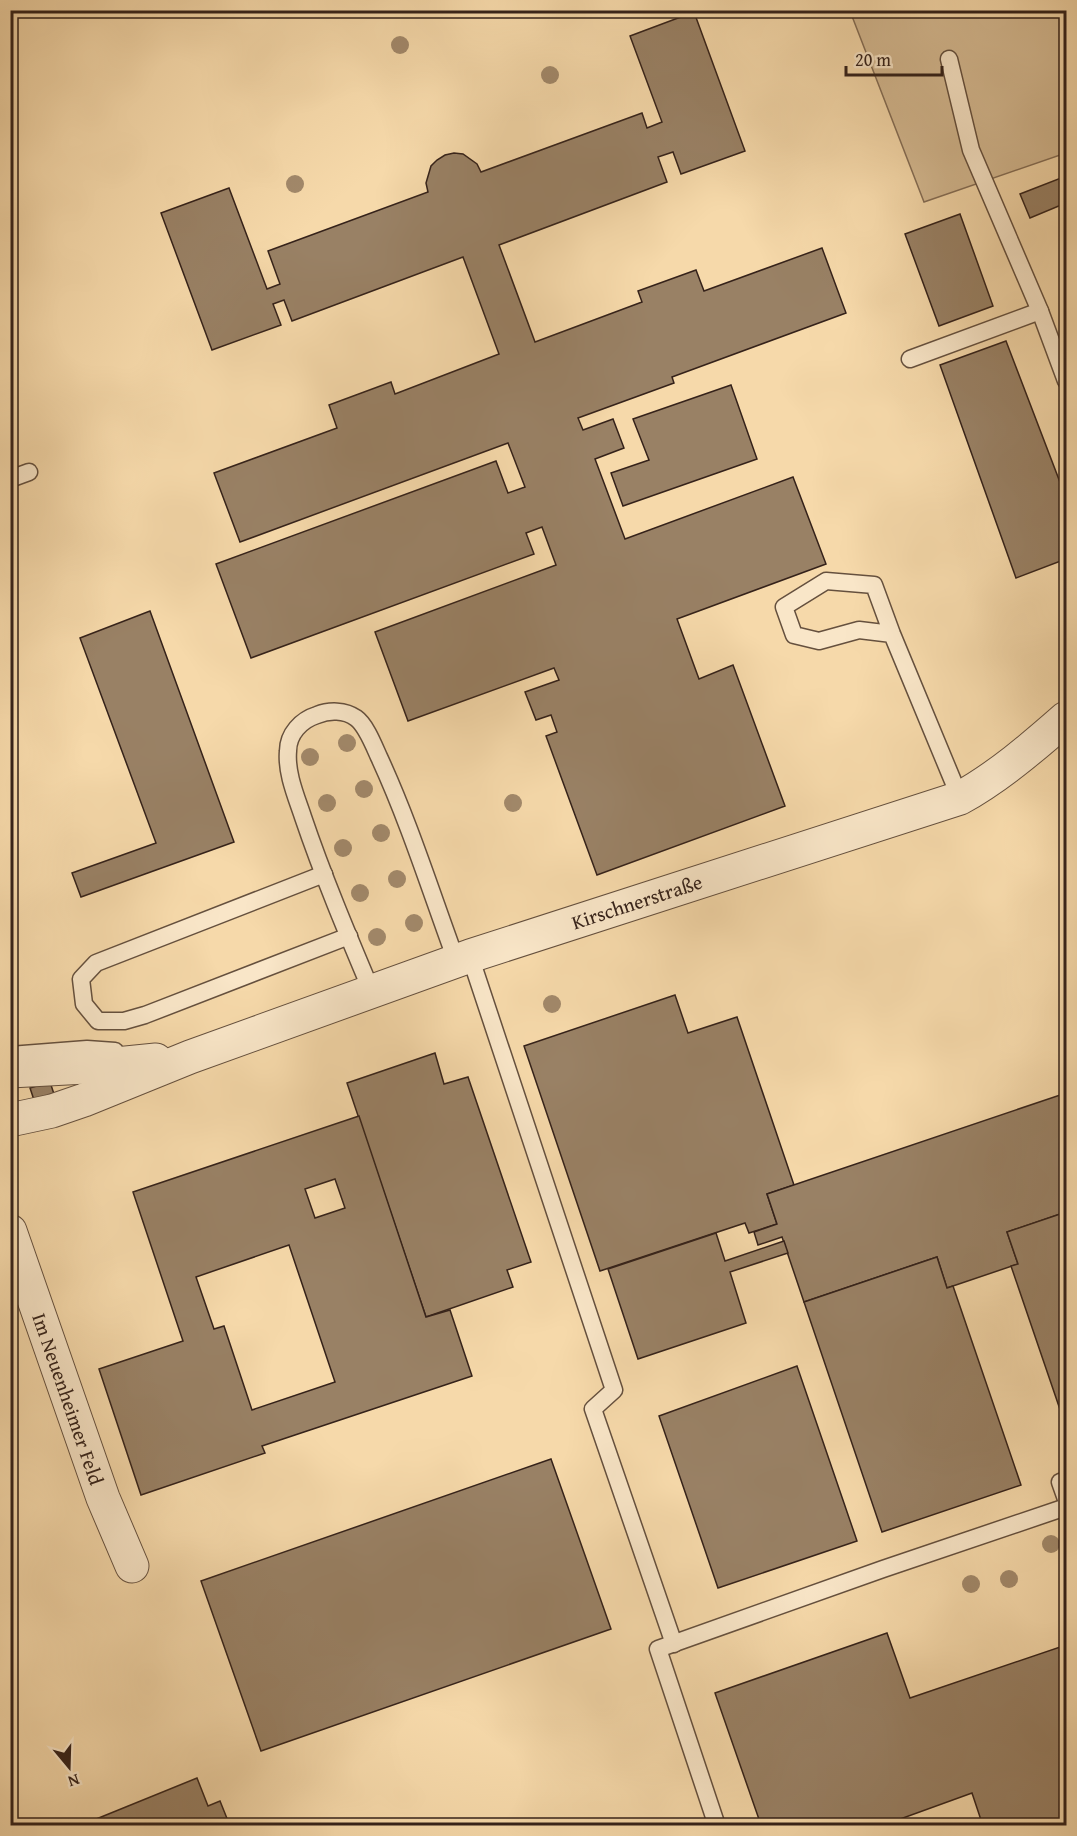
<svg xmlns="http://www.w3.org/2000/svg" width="1077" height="1836" font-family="'Gentium Book Plus',serif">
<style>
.green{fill:#d5ba92;stroke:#856e56;stroke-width:1.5}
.building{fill:#998165;stroke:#35221a;stroke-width:1.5;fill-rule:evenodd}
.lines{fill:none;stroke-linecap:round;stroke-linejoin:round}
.lane-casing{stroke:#65503e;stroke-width:19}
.street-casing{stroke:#65503e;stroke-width:35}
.lane{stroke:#f9e6c8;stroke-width:16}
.street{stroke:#f9e6c8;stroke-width:33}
.tree{fill:#a2896b}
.labels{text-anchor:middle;stroke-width:4.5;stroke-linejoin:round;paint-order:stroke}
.street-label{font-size:20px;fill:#35221a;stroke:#f9e6c8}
</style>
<rect width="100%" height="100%" fill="#f6d9aa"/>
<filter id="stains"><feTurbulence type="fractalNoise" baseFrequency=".00333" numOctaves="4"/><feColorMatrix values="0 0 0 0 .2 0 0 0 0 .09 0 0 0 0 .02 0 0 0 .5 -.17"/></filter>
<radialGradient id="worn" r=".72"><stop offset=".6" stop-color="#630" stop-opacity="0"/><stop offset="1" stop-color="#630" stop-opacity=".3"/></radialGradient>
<polygon class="green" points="850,11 1066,11 1066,153 924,202"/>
<g class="building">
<polygon points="694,12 745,151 681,174 673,152 658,157 667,182 499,245 535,342 642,302 638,291 696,270 704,291 822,248 846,313 672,377 674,383 578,418 583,430 613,419 624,448 595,459 625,539 793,477 826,564 677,619 699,679 733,665 785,806 597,875 546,736 557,732 551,715 536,720 525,692 559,680 554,668 408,721 375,632 556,565 542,527 526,533 534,554 251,658 216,564 496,461 508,493 525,487 508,443 240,542 214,473 337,428 329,405 391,382 395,394 499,354 463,257 292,321 284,300 273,304 281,325 212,350 161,213 229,188 267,289 280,284 268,251 428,192 426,183 431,166 437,160 445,155 454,153 463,154 477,164 481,172 642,113 647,128 662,122 630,36"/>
<polygon points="1066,176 1066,203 1030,218 1020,194"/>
<polygon points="960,214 993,306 939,326 905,234"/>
<polygon points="1006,341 1066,498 1066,559 1016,578 940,365"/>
<polygon points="731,385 757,459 623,506 611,473 649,460 633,419"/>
<polygon points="150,611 234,842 81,897 72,873 156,843 80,638"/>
<polygon points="675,995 688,1033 737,1017 794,1185 767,1194 777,1224 749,1233 745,1223 600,1271 524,1046"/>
<polygon points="435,1053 444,1084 468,1077 531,1262 507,1270 513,1287 426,1317 347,1083"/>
<polygon points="50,1082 54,1094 34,1100 30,1088"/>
<polygon points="1066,1093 1066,1212 1007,1232 1018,1264 947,1288 937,1257 804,1302 782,1237 758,1245 754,1232 777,1224 767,1194"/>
<path d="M359,1116l67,201 24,-7 22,66 -210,70 3,7 -124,42 -42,-126 84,-28 -50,-149zM335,1179l10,29 -30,10 -10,-29zM289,1245l46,137 -83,28 -28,-84 -10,3 -18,-52z"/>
<polygon points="1066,1212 1066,1427 1011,1266 1018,1264 1007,1232"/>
<polygon points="716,1233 725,1261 784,1241 788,1253 730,1272 746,1323 638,1359 608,1269"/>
<polygon points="937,1257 947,1288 953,1286 1021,1485 882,1532 804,1302"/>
<polygon points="797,1366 857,1541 718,1588 659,1416"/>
<polygon points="551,1459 611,1629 261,1751 201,1581"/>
<polygon points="887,1633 910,1698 1066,1645 1066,1826 983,1826 972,1793 881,1826 758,1826 761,1825 715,1693"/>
<polygon points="197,1778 208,1806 220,1801 230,1826 79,1826"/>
</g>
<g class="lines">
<g class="lane-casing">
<g id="lane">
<polyline points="949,59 971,150 1040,311 1066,381"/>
<polyline points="910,359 1040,311"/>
<polyline points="10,479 29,472"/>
<polyline points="892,634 859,630 819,641 794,635 784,607 826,581 874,585 892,634 960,798"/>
<polyline points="324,874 96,963 81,979 84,1004 98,1021 124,1021 145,1015 349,936"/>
<polyline points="470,956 614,1390 593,1409 674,1644"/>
<path d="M371,990c-24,-57 -48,-114 -68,-173 -7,-21 -17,-44 -15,-66 0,-17 13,-31 29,-36 12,-5 28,-5 39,3 10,7 18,28 23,39 30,65 52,135 77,203"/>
<polyline points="10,1055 87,1049 115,1051"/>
<polyline points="1066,1480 1060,1482 1066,1499"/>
<polyline points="717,1826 658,1649 883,1569 1066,1507"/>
</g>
</g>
<g class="street-casing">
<g id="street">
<polyline points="10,1071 86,1067 156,1060"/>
<path d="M10,1120l42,-9 32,-11 106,-43 280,-101 490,-158c38,-21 73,-51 106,-80"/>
<polyline points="10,1231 103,1498 132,1566"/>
</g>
</g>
<use href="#lane" class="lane"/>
<use href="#street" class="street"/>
</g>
<g class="tree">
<circle cx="400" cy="45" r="9"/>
<circle cx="550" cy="75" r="9"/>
<circle cx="295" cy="184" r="9"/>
<circle cx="347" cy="743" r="9"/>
<circle cx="310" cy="757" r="9"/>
<circle cx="364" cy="789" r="9"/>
<circle cx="327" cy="803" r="9"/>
<circle cx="513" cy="803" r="9"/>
<circle cx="381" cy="833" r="9"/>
<circle cx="343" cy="848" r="9"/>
<circle cx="397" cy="879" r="9"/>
<circle cx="360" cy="893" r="9"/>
<circle cx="414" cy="923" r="9"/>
<circle cx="377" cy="937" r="9"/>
<circle cx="552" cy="1004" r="9"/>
<circle cx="1051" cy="1544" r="9"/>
<circle cx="1009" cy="1579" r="9"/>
<circle cx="971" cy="1584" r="9"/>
</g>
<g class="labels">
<g class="street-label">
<text transform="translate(637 902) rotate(-18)" y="7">Kirschnerstraße</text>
<text transform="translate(68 1399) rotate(71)" y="7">Im Neuenheimer Feld</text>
</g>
</g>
<rect width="1077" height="1836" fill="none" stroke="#f6d9aa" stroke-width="36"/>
<rect x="12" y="12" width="1053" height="1812" fill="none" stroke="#35221a" stroke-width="3"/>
<rect x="18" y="18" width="1041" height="1800" fill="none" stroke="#35221a" stroke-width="1.5"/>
<g transform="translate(69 1767) rotate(161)" stroke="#f9e6c8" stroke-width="4.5" paint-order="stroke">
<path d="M0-4.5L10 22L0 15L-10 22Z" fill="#35221a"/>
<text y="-9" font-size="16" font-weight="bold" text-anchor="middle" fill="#35221a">N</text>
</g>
<path d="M846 66v9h96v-9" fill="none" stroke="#35221a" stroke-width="3"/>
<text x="855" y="66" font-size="18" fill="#35221a" stroke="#f9e6c8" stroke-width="4.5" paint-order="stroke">20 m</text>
<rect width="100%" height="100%" filter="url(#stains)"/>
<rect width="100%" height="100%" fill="url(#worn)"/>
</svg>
